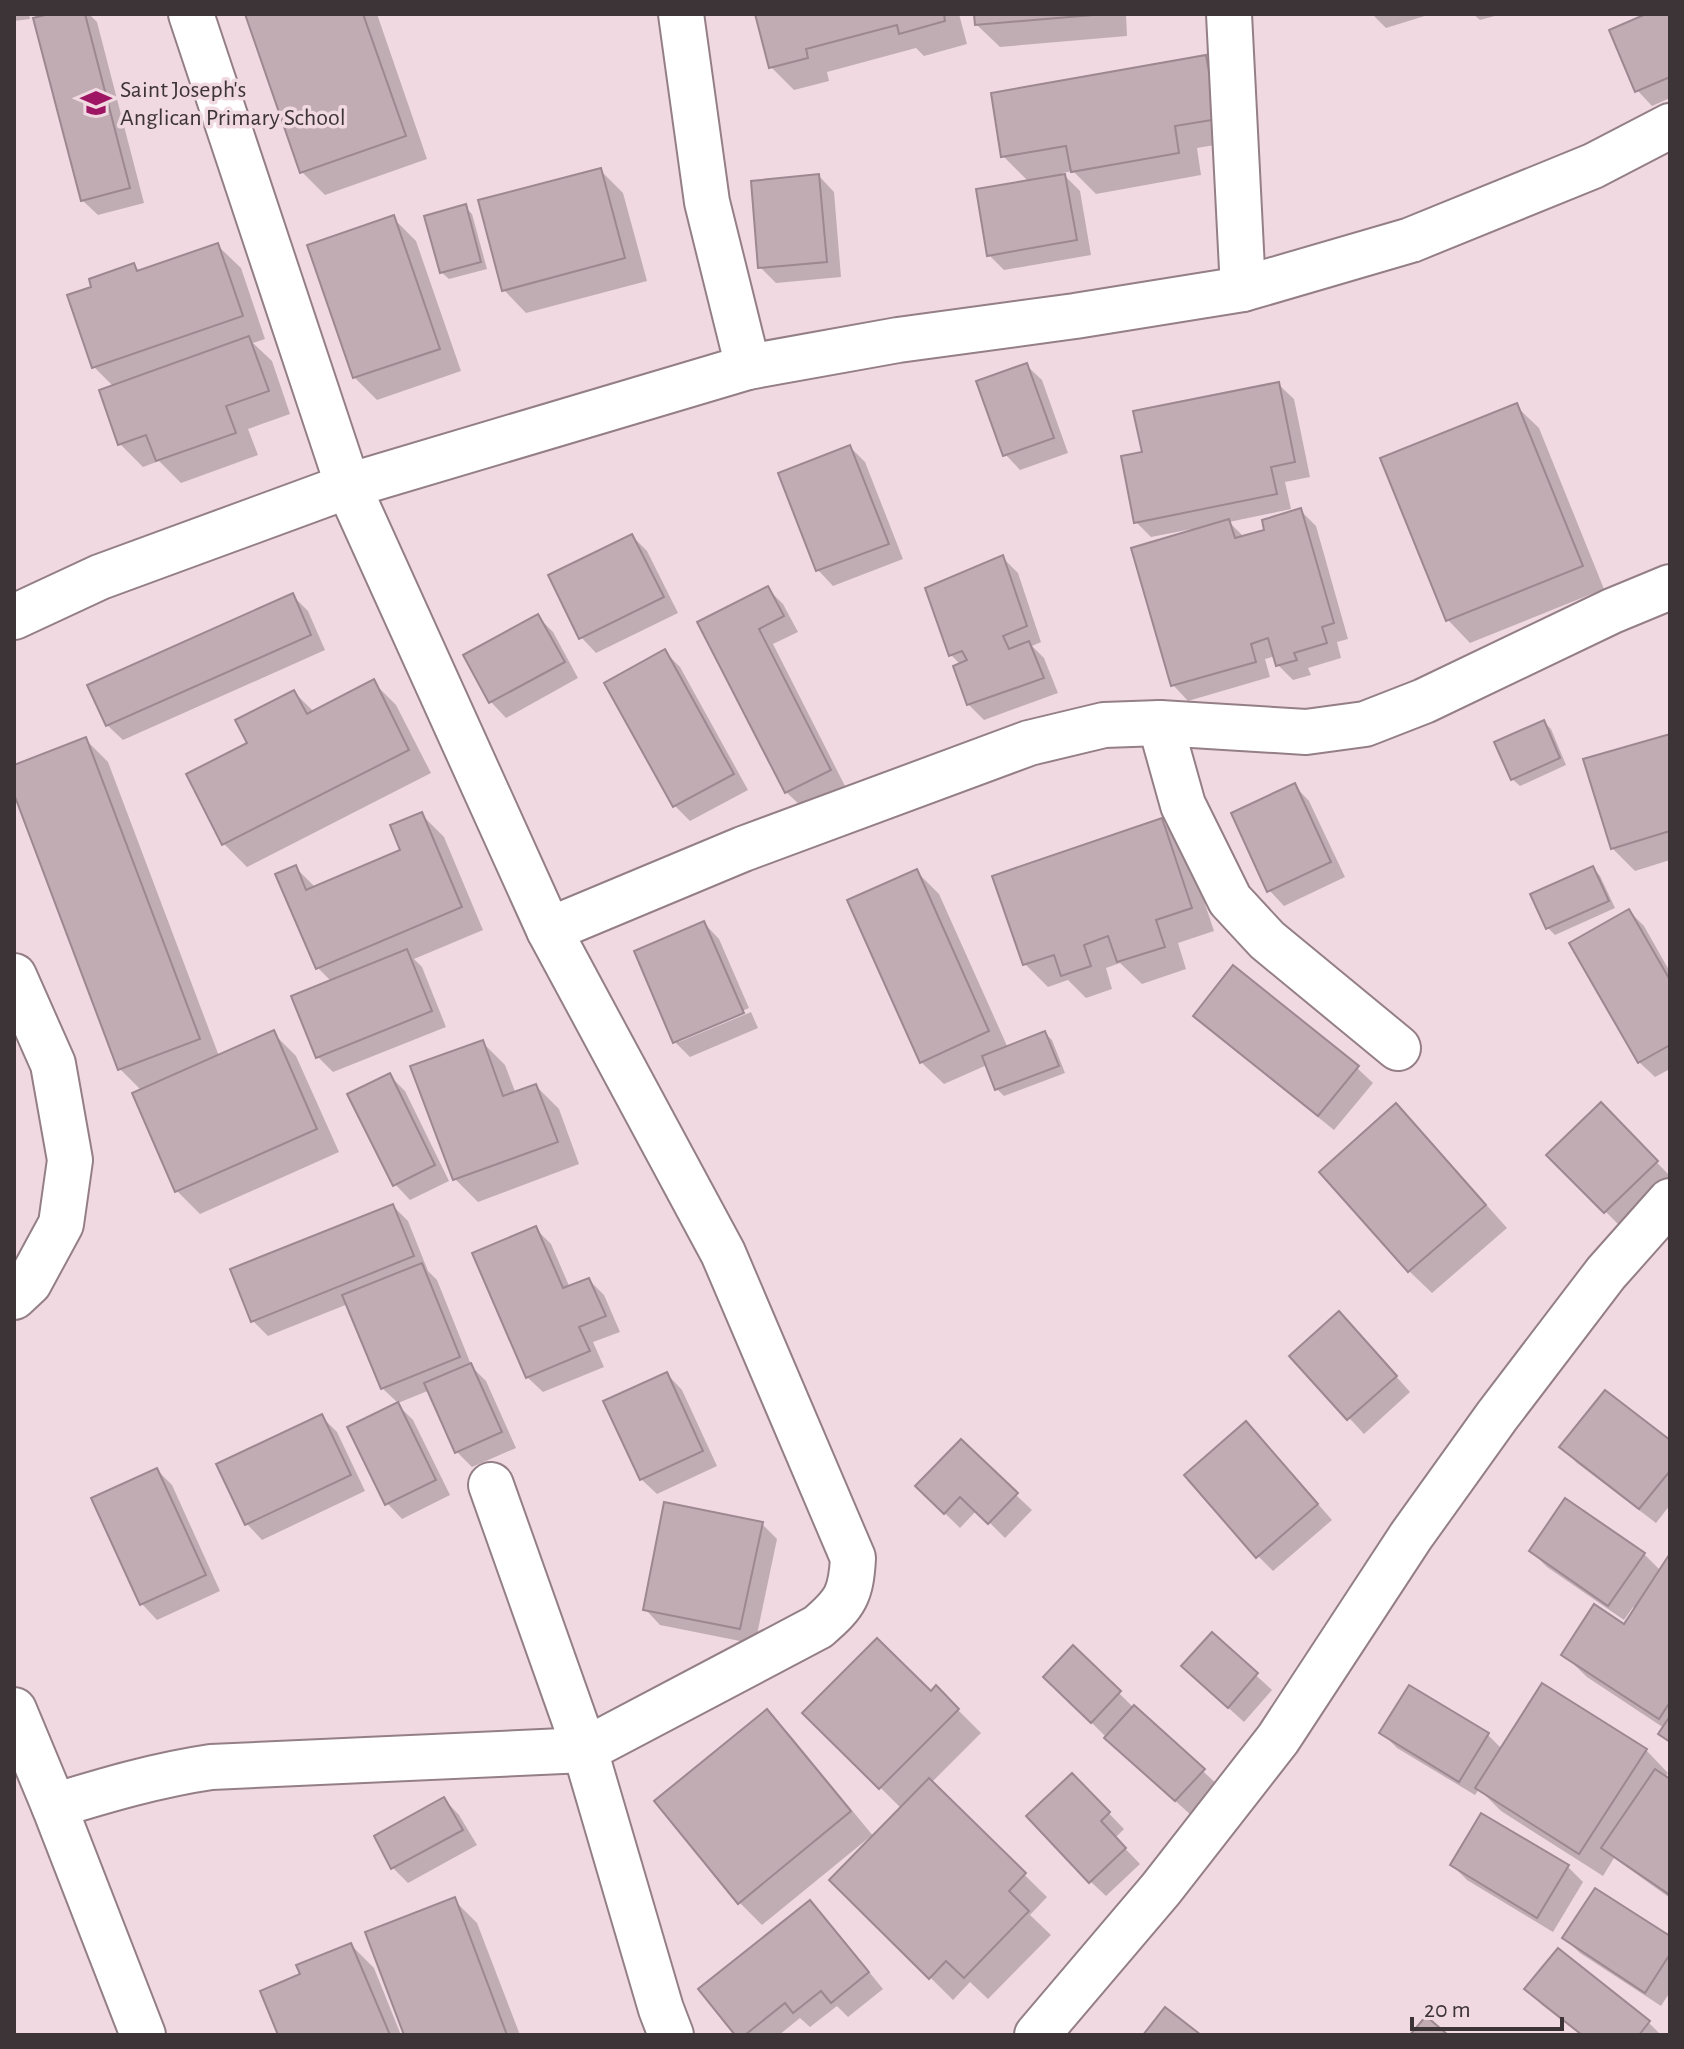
<svg xmlns="http://www.w3.org/2000/svg" width="1684" height="2049" font-family="'Alegreya Sans',sans-serif">
<style>
.shadow{fill:#0003}
.building{fill:#c2acb4;stroke:#9d8790;stroke-width:2}
.lines{fill:none;stroke-linecap:round;stroke-linejoin:round}
.minor-casing{stroke:#947f87;stroke-width:48}
.minor{stroke:#fff;stroke-width:44}
.labels{text-anchor:middle;stroke-width:7;stroke-linejoin:round;paint-order:stroke}
.poi-label{font-size:24px;fill:#3d3437;stroke:#f1d9e2;text-anchor:start}
</style>
<rect width="100%" height="100%" fill="#f1d9e2"/>
<g class="shadow">
<polygon points="14,14 29,14 30,19 14,21"/>
<polygon points="56,14 89,14 97,22 144,203 98,215 82,200"/>
<polygon points="247,14 377,14 427,159 325,195 302,172"/>
<polygon points="757,14 959,14 967,44 924,56 916,48 827,72 829,81 794,90 771,67"/>
<polygon points="976,14 1126,14 1127,36 1000,47 977,25"/>
<polygon points="1372,14 1431,14 1386,28"/>
<polygon points="1473,14 1502,14 1480,20"/>
<polygon points="1651,14 1670,14 1670,98 1652,106 1637,90"/>
<polygon points="1206,57 1228,80 1239,141 1197,148 1201,175 1096,194 1073,171 1062,173 1080,191 1091,255 1004,270 989,255 1029,182 1003,156"/>
<polygon points="600,170 623,193 647,281 526,313 504,290"/>
<polygon points="819,176 834,192 841,277 776,283 760,267"/>
<polygon points="465,207 472,214 487,269 449,279 441,272"/>
<polygon points="393,218 416,241 461,371 377,400 354,377"/>
<polygon points="218,246 241,268 265,339 253,343 272,361 290,414 248,429 258,455 181,483 159,461 143,467 120,444 114,387 94,367 93,288 134,265 140,272"/>
<polygon points="1026,365 1042,380 1068,453 1020,470 1005,454"/>
<polygon points="1278,384 1294,399 1310,477 1285,482 1291,509 1229,522 1245,538 1267,532 1301,511 1316,526 1348,639 1337,642 1341,658 1308,668 1311,675 1293,680 1278,665 1275,656 1265,659 1270,677 1188,701 1173,685 1193,532 1192,529 1151,537 1136,522 1144,453"/>
<polygon points="1516,406 1539,428 1604,589 1470,643 1448,620"/>
<polygon points="850,447 865,462 903,559 833,586 818,570 781,474"/>
<polygon points="632,536 647,551 678,613 596,653 581,637"/>
<polygon points="1003,558 1018,573 1041,642 1032,646 1044,658 1058,693 984,720 968,704 961,665 951,655"/>
<polygon points="768,589 783,604 798,632 773,644 845,786 802,807 786,792 700,623"/>
<polygon points="293,596 308,611 325,650 123,740 107,725"/>
<polygon points="537,616 553,632 578,678 506,718 491,702 465,656"/>
<polygon points="665,652 680,667 748,790 690,821 675,806"/>
<polygon points="373,682 396,705 431,773 247,867 224,844 189,775 249,744 294,692 314,712"/>
<polygon points="1544,722 1551,729 1566,765 1520,786 1512,779"/>
<polygon points="1670,736 1670,860 1635,871 1612,848"/>
<polygon points="86,740 108,762 219,1056 273,1033 296,1056 339,1152 200,1214 177,1191 142,1091 120,1069 14,789 14,767"/>
<polygon points="1294,785 1309,801 1345,877 1284,906 1269,890"/>
<polygon points="421,814 444,837 483,930 414,959 422,967 446,1027 333,1072 318,1057 332,982 318,968 295,867 316,888 402,851"/>
<polygon points="1162,821 1185,844 1214,931 1178,943 1186,969 1142,984 1120,963 1106,968 1112,989 1086,998 1068,980 1048,987 1025,964"/>
<polygon points="1593,868 1600,876 1615,908 1555,935 1548,928"/>
<polygon points="916,871 939,894 1008,1048 1045,1033 1052,1040 1065,1073 1004,1096 997,1089 987,1065 944,1084 921,1062"/>
<polygon points="1629,911 1644,926 1670,972 1670,1069 1655,1077 1639,1062"/>
<polygon points="704,923 719,939 749,1008 679,1038 679,1042 751,1012 758,1028 690,1057 675,1042"/>
<polygon points="1234,968 1357,1068 1373,1083 1334,1130 1211,1031 1195,1016"/>
<polygon points="482,1042 505,1065 516,1094 536,1086 559,1109 579,1164 478,1202 455,1179"/>
<polygon points="389,1075 405,1091 449,1181 410,1200 395,1184"/>
<polygon points="1601,1105 1670,1176 1670,1179 1621,1227 1549,1155"/>
<polygon points="1419,1129 1507,1228 1432,1293 1409,1271"/>
<polygon points="393,1206 408,1221 428,1271 437,1280 472,1367 486,1381 516,1448 472,1467 457,1452 430,1390 398,1403 382,1388 348,1304 268,1336 253,1321"/>
<polygon points="536,1229 551,1244 570,1288 589,1280 604,1295 620,1332 593,1342 604,1367 543,1392 527,1377"/>
<polygon points="1354,1329 1410,1392 1364,1434 1292,1356"/>
<polygon points="667,1374 682,1390 717,1466 657,1494 641,1479"/>
<polygon points="397,1404 413,1420 450,1495 402,1519 387,1503"/>
<polygon points="321,1416 337,1432 365,1491 262,1540 247,1524 219,1465"/>
<polygon points="1261,1439 1332,1520 1273,1571 1258,1556"/>
<polygon points="1670,1442 1670,1505 1656,1523 1577,1463 1562,1447"/>
<polygon points="157,1470 172,1485 220,1591 157,1620 142,1604 94,1499"/>
<polygon points="917,1486 1016,1495 1032,1510 1005,1538 977,1510 960,1528"/>
<polygon points="762,1524 777,1539 755,1644 660,1625 645,1609"/>
<polygon points="1531,1551 1644,1554 1661,1571 1670,1558 1670,1743 1661,1734 1664,1728 1587,1677 1564,1655 1625,1627 1636,1610 1633,1607 1624,1620 1547,1567"/>
<polygon points="1212,1635 1272,1690 1244,1722 1199,1681"/>
<polygon points="1073,1648 1134,1708 1219,1786 1191,1815 1122,1753 1046,1677"/>
<polygon points="936,1688 981,1733 931,1783 1047,1897 1030,1915 1051,1935 988,1999 970,1982 953,2000 832,1880 873,1838 871,1836 762,1925 740,1903 657,1802 767,1712 790,1735 874,1837 902,1809 805,1713 931,1694"/>
<polygon points="1382,1733 1487,1734 1502,1749 1646,1750 1668,1773 1665,1778 1670,1782 1670,1898 1614,1858 1603,1876 1501,1811 1479,1789 1475,1795 1397,1748"/>
<polygon points="1072,1775 1124,1829 1115,1838 1140,1864 1106,1896 1090,1881"/>
<polygon points="444,1799 459,1815 477,1845 408,1883 393,1868 376,1837"/>
<polygon points="1482,1816 1568,1867 1583,1882 1553,1932 1467,1880 1452,1865"/>
<polygon points="454,1900 477,1923 520,2035 406,2035"/>
<polygon points="810,1903 825,1918 883,1989 848,2017 837,2006 810,2027 800,2018 779,2035 738,2035"/>
<polygon points="1564,1938 1670,1939 1670,1992 1661,2006 1580,1953"/>
<polygon points="351,1945 374,1968 401,2035 280,2035 303,1975"/>
<polygon points="1527,1989 1649,2023 1661,2035 1581,2035 1542,2005"/>
</g>
<g class="building">
<polygon points="49,14 85,14 130,188 81,201 33,18"/>
<polygon points="245,14 363,14 406,136 300,173"/>
<polygon points="755,14 944,14 945,21 899,34 897,25 806,49 808,58 769,68"/>
<polygon points="974,14 1105,14 975,25"/>
<polygon points="1646,14 1670,14 1670,77 1635,92 1609,30"/>
<polygon points="1206,55 1218,119 1175,126 1179,153 1071,172 1066,146 1001,157 991,93"/>
<polygon points="601,168 625,258 502,291 478,200"/>
<polygon points="819,174 827,262 758,268 751,181"/>
<polygon points="1065,174 1077,240 987,256 976,189"/>
<polygon points="466,204 481,262 440,273 424,216"/>
<polygon points="394,215 440,349 353,378 307,245"/>
<polygon points="218,243 243,316 92,368 67,295 91,287 89,279 134,263 137,271"/>
<polygon points="249,336 269,391 226,406 236,433 156,461 146,435 118,445 99,390"/>
<polygon points="1027,363 1054,438 1003,456 976,381"/>
<polygon points="1279,382 1295,462 1271,467 1277,494 1134,523 1121,456 1142,452 1133,411"/>
<polygon points="1517,403 1583,566 1446,621 1380,458"/>
<polygon points="850,445 889,544 816,571 778,473"/>
<polygon points="1301,508 1334,623 1322,627 1327,643 1294,653 1297,660 1276,666 1268,638 1251,644 1256,662 1171,686 1131,548 1229,519 1235,538 1264,530 1262,520"/>
<polygon points="632,534 664,597 579,639 548,575"/>
<polygon points="1003,555 1027,626 1003,636 1009,649 1029,641 1044,678 967,705 953,666 967,660 962,651 949,656 925,588"/>
<polygon points="768,586 784,616 759,629 831,770 785,793 697,622"/>
<polygon points="293,593 311,635 106,726 87,685"/>
<polygon points="538,614 565,662 489,703 463,655"/>
<polygon points="665,649 734,774 673,807 604,683"/>
<polygon points="374,679 409,750 222,845 186,774 247,743 235,720 294,690 307,714"/>
<polygon points="1544,720 1560,758 1511,780 1494,742"/>
<polygon points="1670,734 1670,831 1611,849 1583,759"/>
<polygon points="86,737 200,1039 118,1070 14,794 14,765"/>
<polygon points="1295,783 1331,862 1267,892 1231,813"/>
<polygon points="422,812 462,907 316,969 275,874 296,865 306,890 400,850 390,825"/>
<polygon points="1162,818 1192,908 1156,920 1165,947 1117,962 1108,936 1084,945 1091,966 1061,976 1054,955 1023,965 992,876"/>
<polygon points="1593,866 1609,901 1546,929 1530,894"/>
<polygon points="917,869 989,1031 920,1063 847,900"/>
<polygon points="1629,909 1670,980 1670,1045 1638,1063 1569,943"/>
<polygon points="704,921 744,1013 673,1043 634,951"/>
<polygon points="407,949 432,1011 316,1058 291,996"/>
<polygon points="1233,965 1359,1066 1318,1116 1193,1016"/>
<polygon points="274,1030 317,1129 175,1192 132,1093"/>
<polygon points="1045,1031 1059,1066 995,1090 982,1056"/>
<polygon points="483,1040 503,1096 536,1084 558,1142 453,1180 410,1066"/>
<polygon points="390,1073 435,1165 393,1186 347,1094"/>
<polygon points="1601,1102 1658,1161 1604,1213 1546,1155"/>
<polygon points="1396,1103 1486,1205 1408,1272 1319,1172"/>
<polygon points="393,1204 414,1256 251,1322 230,1269"/>
<polygon points="536,1226 563,1288 589,1278 606,1316 579,1327 590,1351 526,1378 472,1253"/>
<polygon points="422,1263 460,1357 381,1389 342,1295"/>
<polygon points="1339,1311 1397,1376 1347,1420 1289,1356"/>
<polygon points="471,1363 502,1432 455,1453 424,1383"/>
<polygon points="667,1372 703,1451 640,1480 603,1401"/>
<polygon points="1605,1390 1670,1440 1670,1471 1639,1509 1559,1447"/>
<polygon points="398,1402 436,1480 385,1505 347,1427"/>
<polygon points="322,1414 351,1475 245,1525 216,1464"/>
<polygon points="1246,1421 1318,1504 1256,1558 1184,1475"/>
<polygon points="961,1439 1018,1493 988,1524 960,1497 944,1514 915,1486"/>
<polygon points="157,1468 206,1575 140,1605 91,1498"/>
<polygon points="1565,1498 1645,1553 1608,1606 1529,1551"/>
<polygon points="664,1502 763,1522 740,1629 643,1610"/>
<polygon points="1669,1555 1670,1702 1659,1719 1561,1655 1594,1604 1624,1624"/>
<polygon points="1212,1632 1258,1673 1228,1708 1181,1666"/>
<polygon points="877,1638 931,1691 936,1685 959,1709 879,1789 802,1713"/>
<polygon points="1073,1645 1121,1691 1091,1723 1043,1677"/>
<polygon points="1542,1683 1647,1749 1579,1854 1475,1788"/>
<polygon points="1409,1685 1489,1733 1459,1782 1379,1733"/>
<polygon points="1134,1705 1205,1769 1175,1801 1104,1738"/>
<polygon points="767,1709 851,1811 738,1904 654,1801"/>
<polygon points="1670,1716 1670,1742 1658,1734"/>
<polygon points="1655,1769 1670,1779 1670,1895 1601,1848"/>
<polygon points="1072,1773 1110,1812 1101,1821 1126,1848 1089,1883 1026,1816"/>
<polygon points="929,1778 1026,1873 1009,1891 1029,1911 964,1978 946,1961 929,1979 829,1880"/>
<polygon points="444,1797 463,1830 391,1869 374,1836"/>
<polygon points="1481,1813 1569,1865 1537,1918 1450,1865"/>
<polygon points="1595,1888 1670,1936 1670,1954 1645,1993 1562,1938"/>
<polygon points="455,1897 507,2035 404,2035 365,1932"/>
<polygon points="810,1900 869,1972 831,2003 821,1991 793,2013 785,2003 745,2035 735,2035 698,1989"/>
<polygon points="351,1943 390,2035 278,2035 260,1991 300,1974 296,1965"/>
<polygon points="1558,1948 1650,2021 1639,2035 1582,2035 1524,1989"/>
<polygon points="1165,2007 1201,2035 1143,2035"/>
<polygon points="1426,2016 1448,2035 1410,2035"/>
</g>
<g class="lines">
<g class="minor-casing">
<g id="minor">
<polyline points="681,14 707,202 748,367"/>
<polyline points="1229,14 1243,289"/>
<polyline points="14,617 100,577 348,486 748,367 898,340 1075,316 1243,289 1411,240 1593,166 1670,126"/>
<polyline points="1160,723 1183,805 1230,900 1267,940 1398,1048"/>
<polyline points="549,930 743,849 1029,743 1104,725 1160,723 1306,732 1365,724 1424,701 1612,611 1670,587"/>
<polyline points="14,976 53,1064 70,1160 61,1224 29,1283 14,1297"/>
<polyline points="491,1485 585,1750 661,2009 671,2035"/>
<polyline points="14,1710 54,1806 143,2035"/>
<path d="M54,1806c52,-16 103,-31 157,-39l374,-17 233,-123c28,-24 33,-33 35,-69l-130,-305 -174,-323 -201,-444 -157,-472"/>
<polyline points="1037,2035 1161,1889 1278,1739 1411,1536 1497,1416 1606,1273 1670,1201"/>
</g>
</g>
<use href="#minor" class="minor"/>
</g>
<defs>
<g id="school-bare" transform="scale(2.4)"><path d="M0-5L7-2L0 1L-7-2ZM-4 1L0 2.5L4 1V4Q0 6-4 4Z" fill="#9e1563" stroke="#f1d9e2" stroke-width="2.5" paint-order="stroke"/></g>
</defs>
<g fill-rule="evenodd">
<use href="#school-bare" x="96" y="103"/>
</g>
<g class="labels">
<g class="poi-label">
<text x="120" y="97">Saint Joseph's<tspan x="120" dy="28">Anglican Primary School</tspan></text>
</g>
</g>
<rect width="1684" height="2049" fill="none" stroke="#3d3437" stroke-width="32"/>
<path d="M1412 2017v12h150v-12" fill="none" stroke="#3d3437" stroke-width="4"/>
<text x="1424" y="2017" font-size="24" fill="#3d3437" stroke="#f1d9e2" stroke-width="6" paint-order="stroke">20 m</text>
</svg>
